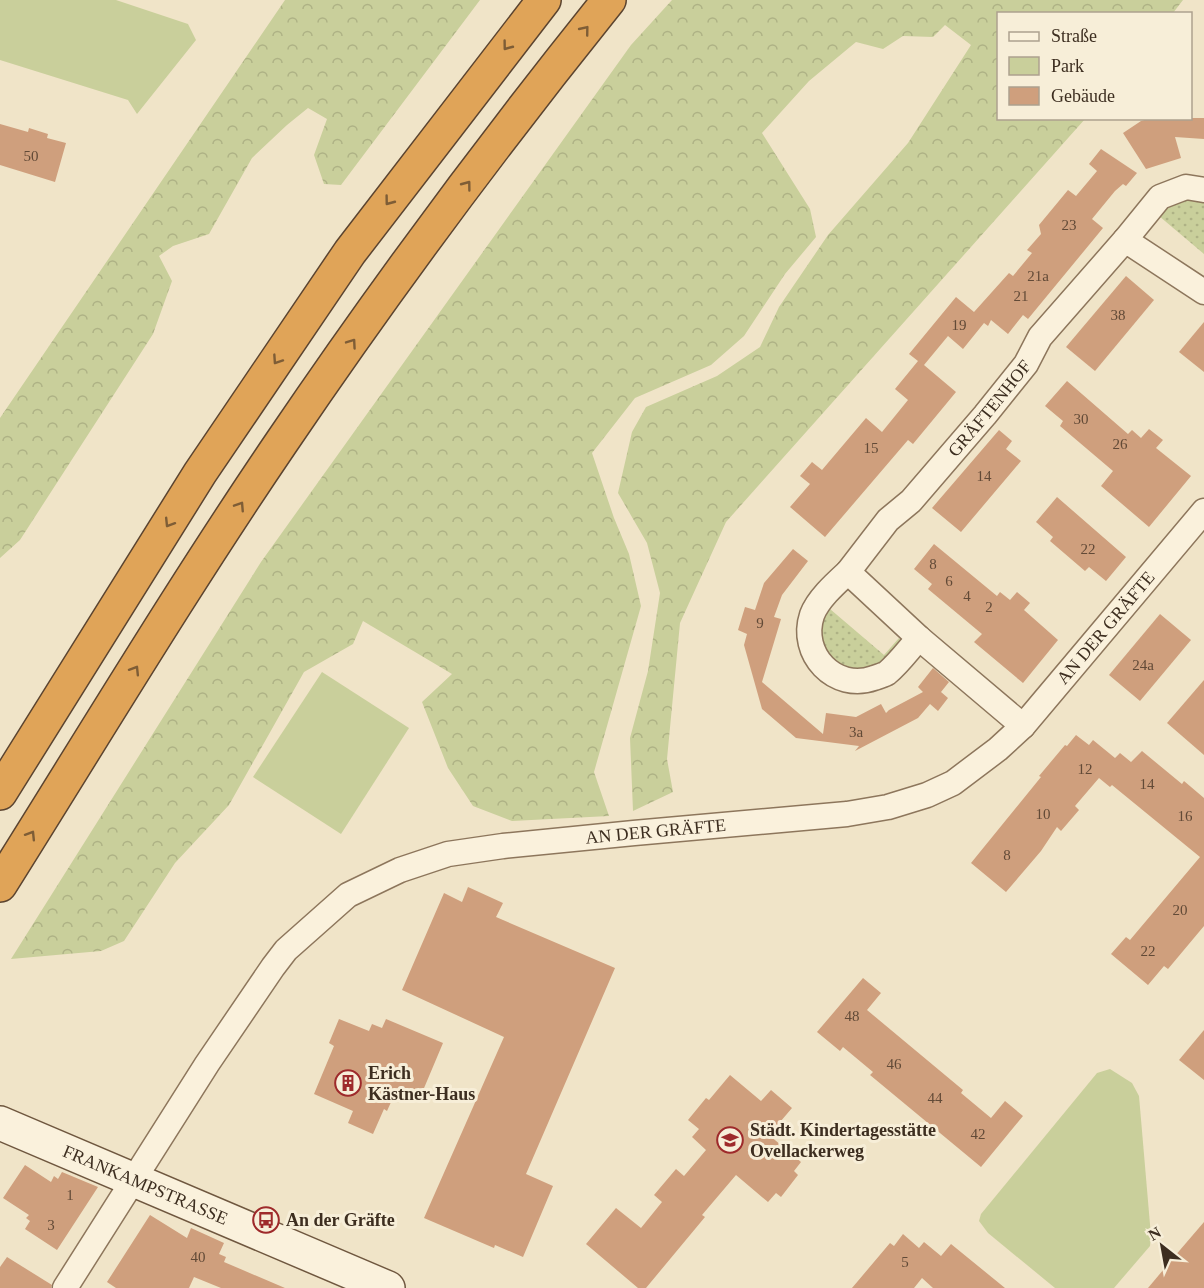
<svg xmlns="http://www.w3.org/2000/svg" width="1204" height="1288" font-family="'Times New Roman',serif">
<style>
.grass{fill:url(#grass-dots)}
.forest{fill:url(#forest-crowns)}
.park{fill:#c9cf9b}
.building{fill:#cf9f7d}
.lines{fill:none;stroke-linecap:round;stroke-linejoin:round}
.street-casing{stroke:#8d765c;stroke-width:27}
.secondary-casing{stroke:#6f573f;stroke-width:36}
.highway-casing{stroke:#5b4430;stroke-width:36}
.street{stroke:#faf1dc;stroke-width:24}
.secondary{stroke:#faf1dc;stroke-width:33}
.highway{stroke:#e0a458;stroke-width:33}
.oneway{stroke:#7e5d36}
.labels{text-anchor:middle;stroke-width:6;stroke-linejoin:round;paint-order:stroke}
.number-label{font-size:15px;fill:#624a37}
.street-label{font-size:18px;fill:#3d2e20;stroke:#f7eed8}
.poi-label{font-size:18px;font-weight:bold;fill:#3d2e20;stroke:#f7eed8;text-anchor:start}
</style>
<defs>
<pattern id="grass-dots" width="8" height="8" patternUnits="userSpaceOnUse" patternTransform="scale(1.5)"><rect width="8" height="8" fill="#c9cf9b"/><path d="M2 2h.1M6 6h.1" fill="none" stroke="#aeb285" stroke-width="1.8" stroke-linecap="round"/></pattern>
<pattern id="forest-crowns" width="20" height="18" patternUnits="userSpaceOnUse" patternTransform="scale(1.5)"><rect width="20" height="18" fill="#c9cf9b"/><path d="M2 6a3 3 0 1 1 6 0M12 15a3 3 0 1 1 6 0" fill="none" stroke="#aeb285"/></pattern>
</defs>
<rect width="100%" height="100%" fill="#f0e4c8"/>
<g class="grass">
<polygon points="1204,199 1204,254 1159,216 1172,200"/>
<polygon points="841,589 845,592 830,609 884,655 899,638 902,641 885,661 873,669 851,671 828,660 818,626"/>
</g>
<g class="forest">
<polygon points="285,0 480,0 341,185 324,184 314,155 327,119 308,108 287,125 252,158 209,234 173,246 159,256 172,281 153,334 20,540 0,558 0,418"/>
<polygon points="672,0 1183,0 1173,13 998,14 998,118 1085,119 726,522 680,623 667,759 673,792 633,811 630,738 648,671 660,593 647,543 618,493 632,432 646,407 717,376 760,347 779,307 828,235 908,143 971,45 945,25 933,37 903,36 883,49 856,42 809,81 762,133 810,209 816,237 785,274 744,336 711,365 635,398 592,453 614,518 629,554 641,606 594,772 609,816 512,821 473,806 448,768 422,702 452,674 363,621 353,644 304,672 229,805 175,863 124,941 101,951 11,959 261,562 631,45"/>
</g>
<g class="park">
<polygon points="0,0 116,0 188,24 196,40 137,114 128,100 0,60"/>
<polygon points="322,672 409,728 341,834 253,777"/>
<polygon points="1110,1069 1132,1083 1139,1096 1151,1236 1150,1246 1114,1288 1055,1288 988,1233 979,1221 981,1214 1097,1073"/>
</g>
<g class="building">
<polygon points="1151,118 1204,118 1204,139 1175,137 1181,158 1146,169 1123,133 1141,121"/>
<polygon points="0,124 28,132 29,128 48,134 47,138 66,143 55,182 0,165"/>
<polygon points="1101,149 1137,173 1126,186 1123,184 1115,191 1092,219 1103,228 1028,319 1023,315 1008,334 991,320 988,326 984,323 963,349 948,336 924,365 956,392 913,444 908,440 825,537 790,507 810,484 800,476 812,462 822,470 866,418 882,432 908,400 895,389 918,361 909,354 956,297 974,312 1009,273 1013,276 1032,253 1027,250 1041,234 1039,225 1068,190 1076,196 1097,171 1089,164"/>
<polygon points="1126,276 1154,300 1095,371 1066,347"/>
<polygon points="1204,322 1204,372 1179,352"/>
<polygon points="1067,381 1128,434 1132,430 1141,438 1149,429 1163,440 1156,448 1191,476 1149,527 1101,486 1113,471 1060,426 1063,421 1045,406"/>
<polygon points="999,430 1012,441 1006,449 1021,461 961,532 932,508"/>
<polygon points="1057,497 1126,557 1106,581 1089,567 1085,571 1050,541 1053,537 1036,522"/>
<polygon points="934,544 997,596 1000,592 1010,600 1017,592 1030,603 1024,610 1058,640 1023,683 974,642 982,634 928,589 932,584 914,569"/>
<polygon points="793,549 808,561 782,595 774,617 781,619 762,682 823,734 826,713 856,717 881,704 886,713 889,710 923,692 918,687 933,668 949,682 941,692 948,698 938,711 930,704 918,718 855,751 859,746 796,738 762,709 744,645 747,634 738,630 745,607 755,610 764,583"/>
<polygon points="1160,614 1191,640 1140,701 1109,675"/>
<polygon points="1204,680 1204,755 1167,723"/>
<polygon points="1076,735 1089,745 1093,740 1115,758 1120,753 1131,762 1142,751 1182,784 1184,781 1204,798 1204,926 1168,969 1164,966 1148,985 1111,954 1126,937 1130,940 1200,857 1112,785 1110,787 1099,778 1075,806 1079,810 1061,831 1057,827 1041,851 1006,892 971,863 1041,777 1039,776 1065,745 1067,746"/>
<polygon points="468,887 503,903 496,917 615,968 526,1174 553,1186 523,1257 495,1245 494,1248 424,1218 504,1037 402,990 444,893 462,902"/>
<polygon points="863,978 881,993 867,1010 963,1090 961,1093 991,1118 1005,1101 1023,1116 981,1167 870,1075 873,1072 843,1047 840,1051 817,1032"/>
<polygon points="339,1019 369,1031 372,1024 382,1028 386,1019 443,1043 419,1100 396,1091 387,1111 384,1109 373,1134 348,1123 353,1111 314,1094 334,1046 329,1043"/>
<polygon points="1204,1030 1204,1080 1179,1060"/>
<polygon points="730,1075 761,1101 771,1090 792,1108 769,1135 801,1162 794,1171 798,1175 781,1197 776,1193 768,1202 736,1175 702,1215 705,1217 646,1288 638,1288 586,1244 616,1208 641,1228 662,1202 654,1195 676,1169 684,1176 706,1150 692,1137 699,1129 688,1120 706,1098 709,1100"/>
<polygon points="25,1165 51,1182 54,1176 58,1179 62,1172 98,1187 57,1250 25,1229 30,1221 26,1218 29,1215 3,1198"/>
<polygon points="150,1215 187,1238 191,1228 224,1243 219,1254 226,1257 224,1262 285,1288 221,1288 194,1277 189,1288 116,1288 107,1282"/>
<polygon points="1204,1222 1204,1288 1148,1288 1174,1257"/>
<polygon points="903,1234 919,1248 924,1242 941,1256 951,1244 1005,1288 933,1288 922,1278 914,1288 852,1288 890,1243 894,1246"/>
<polygon points="7,1257 52,1285 51,1288 0,1288 0,1267"/>
</g>
<g class="lines">
<g class="street-casing">
<g id="street">
<polyline points="1125,240 1160,197 1186,187 1204,190"/>
<path d="M848,572c-12,11 -30,27 -36,43 -13,39 23,77 62,63 5,-2 10,-3 13,-5 12,-10 22,-24 32,-35"/>
<path id="s1" d="M1023,726l-104,-88 -71,-66 40,-52 23,-19 74,-86 41,-51 14,-27 85,-97 79,52"/>
<path id="s2" d="M65,1288l142,-224 66,-97 13,-17 62,-55 52,-25 48,-16 55,-8 131,-13 213,-19 41,-7 39,-12 26,-12 45,-34 25,-23 181,-215"/>
</g>
</g>
<g class="secondary-casing">
<g id="secondary">
<path id="s3" d="M0,1123l388,165"/>
</g>
</g>
<g class="highway-casing">
<g id="highway">
<polyline points="0,793 200,473 350,252 544,0"/>
<path d="M0,885c93,-148 183,-298 281,-442 103,-152 213,-300 328,-443"/>
</g>
</g>
<use href="#street" class="street"/>
<use href="#secondary" class="secondary"/>
<use href="#highway" class="highway"/>
</g>
<defs><path id="oneway-chevron" d="M-2-3.5L2.5 0L-2 3.5" fill="none" stroke-width="1.6" stroke-linecap="round" stroke-linejoin="round" transform="scale(1.5)"/></defs>
<g class="oneway">
<use href="#oneway-chevron" transform="translate(585 30) rotate(-51)"/>
<use href="#oneway-chevron" transform="translate(507 46) rotate(127)"/>
<use href="#oneway-chevron" transform="translate(467 185) rotate(-53)"/>
<use href="#oneway-chevron" transform="translate(389 201) rotate(127)"/>
<use href="#oneway-chevron" transform="translate(352 343) rotate(-55)"/>
<use href="#oneway-chevron" transform="translate(277 360) rotate(124)"/>
<use href="#oneway-chevron" transform="translate(240 506) rotate(-57)"/>
<use href="#oneway-chevron" transform="translate(169 523) rotate(122)"/>
<use href="#oneway-chevron" transform="translate(135 670) rotate(-58)"/>
<use href="#oneway-chevron" transform="translate(31 835) rotate(-58)"/>
</g>
<defs>
<g id="building-ring" transform="scale(1.35)"><circle r="9.5" fill="#f7eed8" stroke="#9e2a2b" stroke-width="1.5"/><path d="M-4-6H4V6H1V3H-1V6H-4ZM-2.5-4.3h1.7v1.8h-1.7ZM.8-4.3h1.7v1.8H.8ZM-2.5-1h1.7V.8h-1.7ZM.8-1h1.7V.8H.8Z" fill="#9e2a2b"/></g>
<g id="school-ring" transform="scale(1.35)"><circle r="9.5" fill="#f7eed8" stroke="#9e2a2b" stroke-width="1.5"/><path d="M0-5L7-2L0 1L-7-2ZM-4 1L0 2.5L4 1V4Q0 6-4 4Z" fill="#9e2a2b"/></g>
<g id="bus-ring" transform="scale(1.35)"><circle r="9.5" fill="#f7eed8" stroke="#9e2a2b" stroke-width="1.5"/><path d="M-5-6H5V4H4V6H2V4H-2V6H-4V4H-5ZM-3.5-4V0h7V-4ZM-3.5 1.2v1.5H-2V1.2ZM2 1.2v1.5H3.5V1.2Z" fill="#9e2a2b"/></g>
</defs>
<g fill-rule="evenodd">
<use href="#building-ring" x="348" y="1083"/>
<use href="#school-ring" x="730" y="1140"/>
<use href="#bus-ring" x="266" y="1220"/>
</g>
<g class="labels">
<g class="number-label">
<text x="31" y="161">50</text>
<text x="1069" y="230">23</text>
<text x="1038" y="281">21a</text>
<text x="1021" y="301">21</text>
<text x="1118" y="320">38</text>
<text x="959" y="330">19</text>
<text x="1081" y="424">30</text>
<text x="1120" y="449">26</text>
<text x="871" y="453">15</text>
<text x="984" y="481">14</text>
<text x="1088" y="554">22</text>
<text x="933" y="569">8</text>
<text x="949" y="586">6</text>
<text x="967" y="601">4</text>
<text x="989" y="612">2</text>
<text x="760" y="628">9</text>
<text x="1143" y="670">24a</text>
<text x="856" y="737">3a</text>
<text x="1085" y="774">12</text>
<text x="1147" y="789">14</text>
<text x="1043" y="819">10</text>
<text x="1185" y="821">16</text>
<text x="1007" y="860">8</text>
<text x="1180" y="915">20</text>
<text x="1148" y="956">22</text>
<text x="852" y="1021">48</text>
<text x="894" y="1069">46</text>
<text x="935" y="1103">44</text>
<text x="978" y="1139">42</text>
<text x="70" y="1200">1</text>
<text x="51" y="1230">3</text>
<text x="198" y="1262">40</text>
<text x="905" y="1267">5</text>
</g>
<g class="street-label">
<text dy="6" stroke="none"><textPath href="#s1" startOffset="450">GRÄFTENHOF</textPath></text>
<text dy="6" stroke="none"><textPath href="#s2" startOffset="1326">AN DER GRÄFTE</textPath></text>
<text dy="6" stroke="none"><textPath href="#s2" startOffset="804">AN DER GRÄFTE</textPath></text>
<text dy="6" stroke="none"><textPath href="#s3" startOffset="158">FRANKAMPSTRASSE</textPath></text>
</g>
<g class="poi-label">
<text x="368" y="1079">Erich<tspan x="368" dy="21">Kästner-Haus</tspan></text>
<text x="750" y="1136">Städt. Kindertagesstätte<tspan x="750" dy="21">Ovellackerweg</tspan></text>
<text x="286" y="1226">An der Gräfte</text>
</g>
</g>
<rect x="997" y="12" width="195" height="108" fill="#f7eed8" stroke="#ada18e" stroke-width="1.5"/>
<rect x="1009" y="32" width="30" height="9" fill="#faf1dc" stroke="#ada18e" stroke-width="1.5"/>
<text x="1051" y="42" font-size="18" fill="#3d2e20">Straße</text>
<rect x="1009" y="57" width="30" height="18" fill="#c9cf9b" stroke="#ada18e" stroke-width="1.5"/>
<text x="1051" y="72" font-size="18" fill="#3d2e20">Park</text>
<rect x="1009" y="87" width="30" height="18" fill="#cf9f7d" stroke="#ada18e" stroke-width="1.5"/>
<text x="1051" y="102" font-size="18" fill="#3d2e20">Gebäude</text>
<g transform="translate(1162 1246) rotate(329)" stroke="#f7eed8" stroke-width="4.5" paint-order="stroke">
<path d="M0-4.5L10 22L0 15L-10 22Z" fill="#3d2e20"/>
<text y="-9" font-size="16" font-weight="bold" text-anchor="middle" fill="#3d2e20">N</text>
</g>
</svg>
